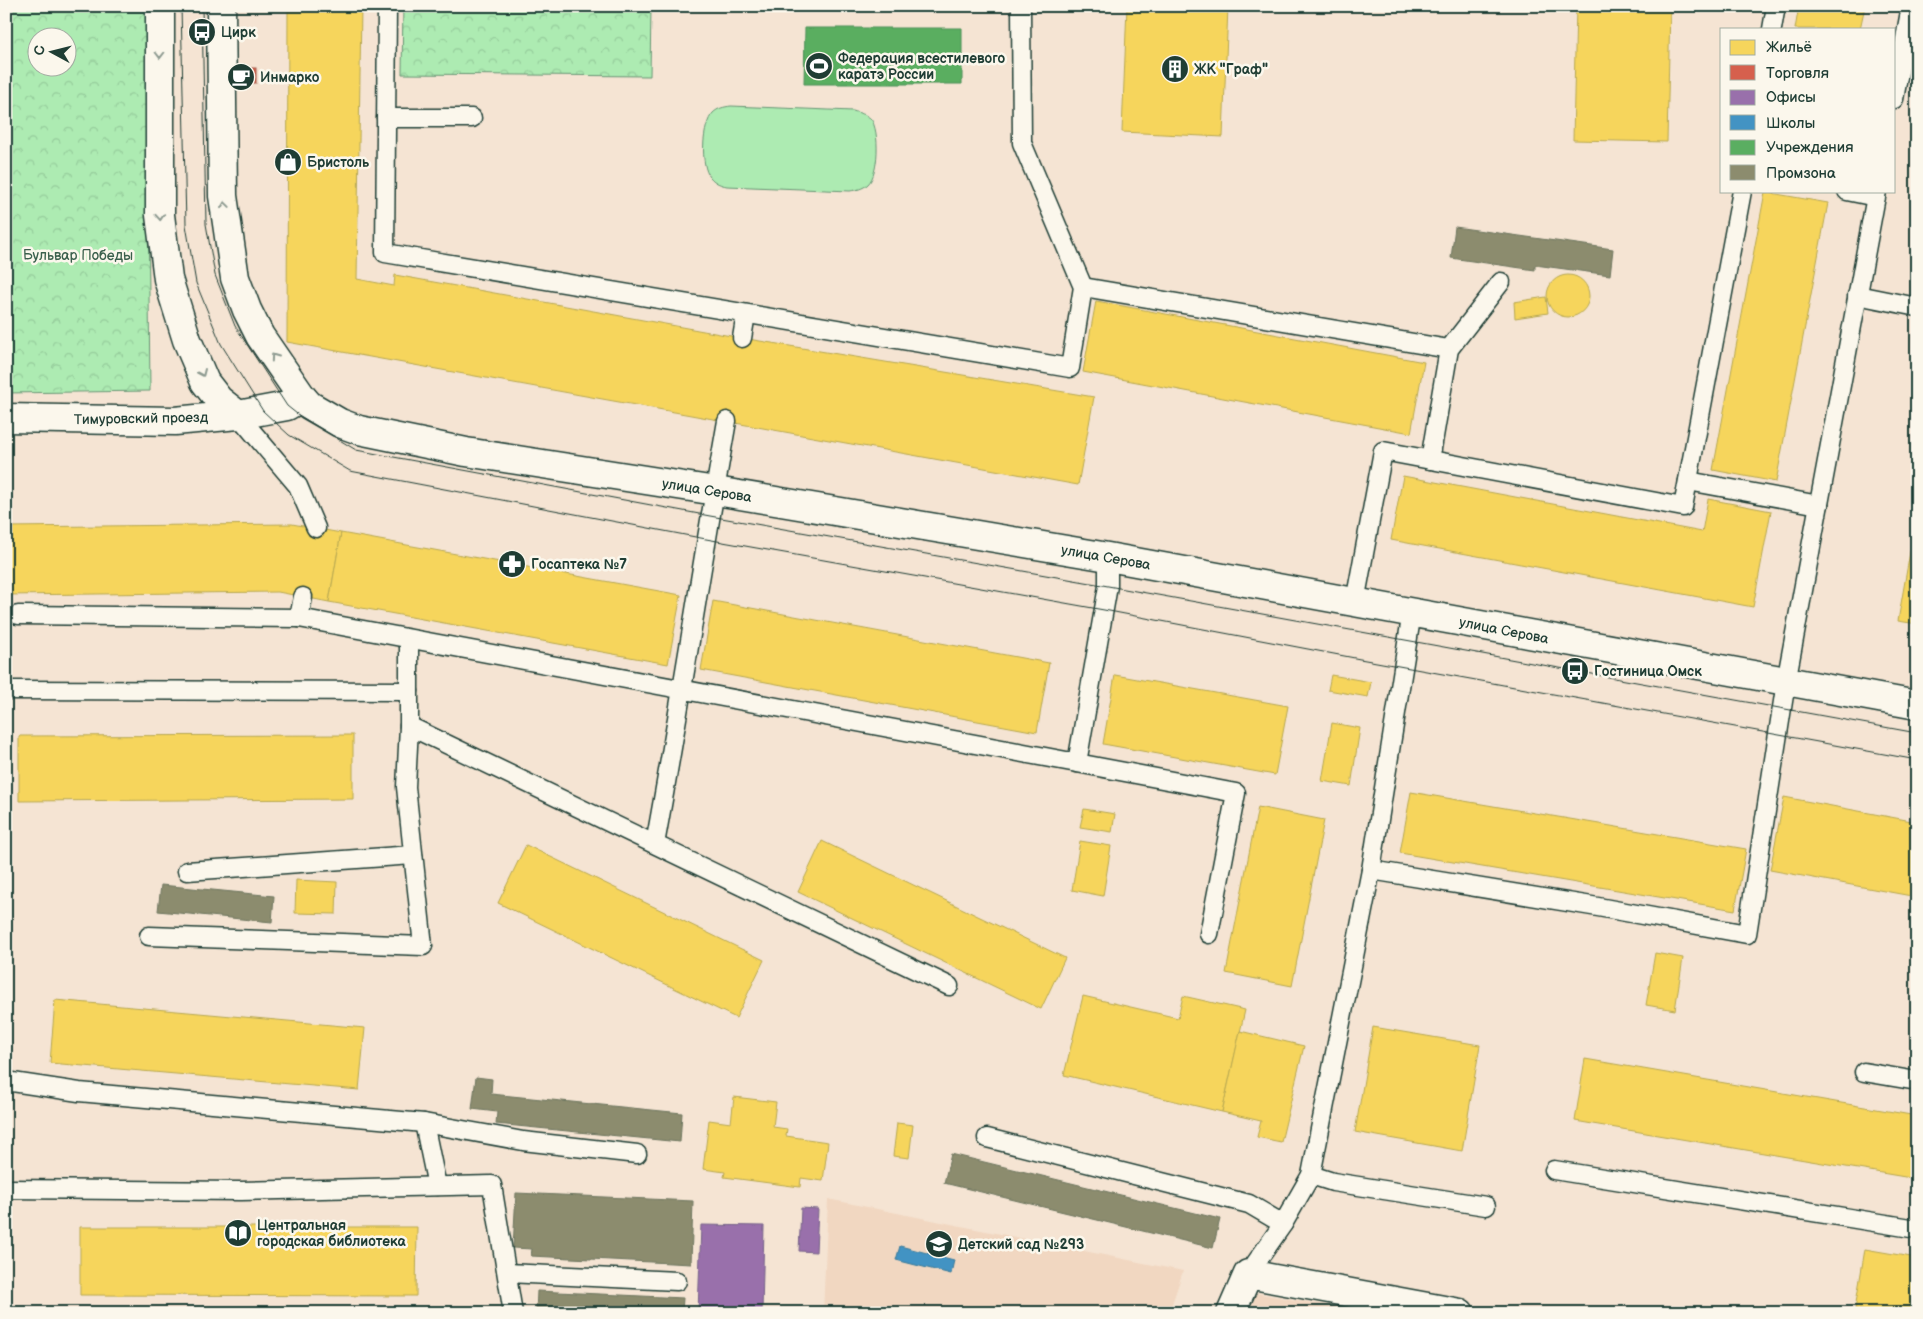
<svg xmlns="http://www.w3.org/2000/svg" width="1923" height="1319" font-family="'Balsamiq Sans',sans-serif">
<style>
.built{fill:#f1d7c1}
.park{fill:url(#park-crowns);stroke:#669473;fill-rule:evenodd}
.garden{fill:#adebb2;stroke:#669473}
.homes{fill:#f6d55c;stroke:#b6a750}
.shops{fill:#d6604d;stroke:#9f5646}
.offices{fill:#9970ab;stroke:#746187}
.schools{fill:#4393c3;stroke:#387998}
.public{fill:#5aae61;stroke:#488c54}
.industry{fill:#8c8c6e;stroke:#6b745d}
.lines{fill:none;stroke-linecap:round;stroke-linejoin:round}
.service-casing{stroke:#1f3d34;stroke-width:21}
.minor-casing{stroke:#1f3d34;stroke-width:31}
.tertiary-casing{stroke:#1f3d34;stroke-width:31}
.service{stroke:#fbf7ec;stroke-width:18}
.minor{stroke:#fbf7ec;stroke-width:28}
.tertiary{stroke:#fbf7ec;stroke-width:28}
.tram{stroke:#1f3d34;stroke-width:1}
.oneway{stroke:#8d9a90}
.labels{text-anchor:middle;stroke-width:5;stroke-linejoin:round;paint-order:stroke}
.poi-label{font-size:14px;font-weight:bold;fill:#1f3d34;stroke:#fbf7ec;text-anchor:start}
.park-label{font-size:14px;fill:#3b604d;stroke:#fbf7ec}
.street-label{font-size:14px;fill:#1f3d34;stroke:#fbf7ec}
</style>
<defs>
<pattern id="park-crowns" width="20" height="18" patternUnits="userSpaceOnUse" patternTransform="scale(1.25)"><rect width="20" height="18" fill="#adebb2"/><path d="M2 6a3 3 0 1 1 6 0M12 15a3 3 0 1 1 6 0" fill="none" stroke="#94ca9a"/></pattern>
</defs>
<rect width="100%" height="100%" fill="#f5e4d3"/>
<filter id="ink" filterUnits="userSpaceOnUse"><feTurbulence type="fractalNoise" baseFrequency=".02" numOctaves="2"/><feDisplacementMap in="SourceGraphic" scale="10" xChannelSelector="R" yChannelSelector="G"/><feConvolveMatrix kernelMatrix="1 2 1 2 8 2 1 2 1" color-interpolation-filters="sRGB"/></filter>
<g filter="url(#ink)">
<g class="built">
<polygon points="828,1199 1183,1271 1169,1313 823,1313"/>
<polygon points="1250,1292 1371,1313 1246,1313"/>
</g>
<g class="park">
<path d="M6,6h140l4,385 -144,2zM38,38h30v30h-30z"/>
<polygon points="403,6 651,6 650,76 402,74"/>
</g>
<path class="garden" d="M731,106l122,5c6,2 13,3 18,8 9,12 8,55 -3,65 -5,5 -12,6 -18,7l-123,-5c-6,-1 -12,-3 -17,-9 -10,-11 -8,-53 3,-64 5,-5 11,-6 18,-7z"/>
<g class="homes">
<polygon points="288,6 361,6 357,279 394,286 395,275 742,338 1094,397 1078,485 287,342"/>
<polygon points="1127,6 1228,6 1223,137 1122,132"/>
<polygon points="1576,6 1670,6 1667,142 1573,140"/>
<polygon points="1799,6 1865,6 1860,29 1795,29"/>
<polygon points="1765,192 1828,203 1776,482 1713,470"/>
<circle cx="1568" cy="296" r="21"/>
<polygon points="1546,297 1548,313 1515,318 1514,302"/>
<polygon points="1096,301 1424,362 1411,433 1083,372"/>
<polygon points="1403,476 1702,532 1708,499 1771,511 1753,607 1391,540"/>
<polygon points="1917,512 1917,624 1898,621"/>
<polygon points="292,524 341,533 329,602 278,592 6,595 6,527"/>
<polygon points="341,533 681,595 668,664 329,602"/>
<polygon points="713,601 1049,663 1037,732 701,670"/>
<polygon points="1115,675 1288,706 1275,775 1103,744"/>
<polygon points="1331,675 1371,682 1368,697 1328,690"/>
<polygon points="1332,723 1360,728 1351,786 1322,781"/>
<polygon points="353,735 353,799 19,801 19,736"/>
<polygon points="1411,792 1746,849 1735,910 1400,853"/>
<polygon points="1784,797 1917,822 1917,897 1770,870"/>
<polygon points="1258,807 1324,820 1292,986 1226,973"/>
<polygon points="1084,809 1115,814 1112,832 1080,827"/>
<polygon points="822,841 1065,958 1041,1009 798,892"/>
<polygon points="1080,841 1111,846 1103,896 1072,890"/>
<polygon points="526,845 764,960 736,1018 498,903"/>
<polygon points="296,880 337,882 336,914 295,913"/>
<polygon points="1655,953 1683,958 1675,1010 1646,1005"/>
<polygon points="1083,996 1178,1018 1183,996 1245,1010 1222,1112 1064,1075"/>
<polygon points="55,1000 365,1028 359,1090 50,1063"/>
<polygon points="1373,1027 1480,1045 1462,1151 1355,1132"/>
<polygon points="1240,1031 1304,1046 1281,1142 1257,1137 1261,1121 1222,1112"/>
<polygon points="1585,1059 1917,1116 1917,1147 1911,1178 1575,1121"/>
<polygon points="734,1097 776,1102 773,1127 787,1129 786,1136 828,1142 823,1181 801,1178 800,1187 724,1177 725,1172 703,1169 709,1120 731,1123"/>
<polygon points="897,1123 913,1125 909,1158 893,1156"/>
<polygon points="80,1227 417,1227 416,1296 80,1295"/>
<polygon points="1865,1249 1917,1258 1917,1313 1877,1313 1855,1309"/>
</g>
<rect class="shops" x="241" y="68" width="15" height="15"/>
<g class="offices">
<polygon points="801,1208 818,1209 816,1252 799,1251"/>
<polygon points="701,1225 764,1226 762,1313 698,1313"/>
</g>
<polygon class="schools" points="900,1246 954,1260 951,1274 896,1260"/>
<polygon class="public" points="805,28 962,28 962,84 804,84"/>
<g class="industry">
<polygon points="1455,227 1613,249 1610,275 1535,265 1535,270 1451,258"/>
<polygon points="161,885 274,896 272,922 158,911"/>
<polygon points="476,1077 492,1079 491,1094 682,1113 680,1142 496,1124 497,1112 472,1109"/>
<polygon points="951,1154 1220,1219 1213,1248 944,1183"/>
<polygon points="516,1193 693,1201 691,1264 531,1256 532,1249 513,1248"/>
<polygon points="537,1291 683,1298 682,1313 536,1313"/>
</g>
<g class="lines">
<g class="service-casing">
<g id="service">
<polyline points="387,6 385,253 1070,368 1083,287 1022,143 1021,6"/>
<polyline points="1772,29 1776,6"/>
<polyline points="1894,99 1911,6"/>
<polyline points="386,118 472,118"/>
<polyline points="1847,191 1876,197"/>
<polyline points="1083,287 1449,349"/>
<polyline points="1857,295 1917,307"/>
<polyline points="742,338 746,314"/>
<polyline points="238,415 298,486 316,528"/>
<polyline points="1430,460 1449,349 1501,282"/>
<polyline points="1688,481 1819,505"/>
<polyline points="1108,557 1108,586 1077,763 1236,793 1209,934"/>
<polyline points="1355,602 1383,451 1683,507 1742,191"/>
<polyline points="1412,612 1371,870 1598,907 1747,934 1786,682 1877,191"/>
<polyline points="18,615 299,618 1077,763"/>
<polyline points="299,618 303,597"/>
<polyline points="6,690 409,691"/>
<polyline points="409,726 949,986"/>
<path d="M655,844c26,-141 47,-282 72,-423"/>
<polyline points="187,871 413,855"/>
<polyline points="149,936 423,946 406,787 409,726 409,639"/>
<polyline points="1864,1072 1917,1081"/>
<polyline points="6,1081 79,1092 424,1123 523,1141 637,1154"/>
<polyline points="424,1123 437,1186"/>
<polyline points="987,1138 1249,1204 1283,1224"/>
<polyline points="1554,1170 1917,1229"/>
<polyline points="1311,1175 1333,1182 1486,1206"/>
<polyline points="6,1189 241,1191 492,1185 513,1313"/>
<polyline points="507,1273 677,1281"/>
<polyline points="1248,1274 1283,1224 1311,1175 1371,870"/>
</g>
</g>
<g class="minor-casing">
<g id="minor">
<polyline points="6,418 175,421 238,415"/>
<polyline points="1231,1313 1248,1274 1460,1313"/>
</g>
</g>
<g class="tertiary-casing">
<g id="tertiary">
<polyline points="160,6 160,215 168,279 187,340 205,382 219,400 238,415 287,406 302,397"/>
<polyline points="221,6 223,196 235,278 247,310 260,336 302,397 309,405 340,423 359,430 466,452 716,491 1108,557 1917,705"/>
</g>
</g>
<use href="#service" class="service"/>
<use href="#minor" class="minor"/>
<use href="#tertiary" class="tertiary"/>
<g class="tram">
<polyline points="181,6 186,225 196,283 221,344 263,411 289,435 350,471 706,539 1104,610 1360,659 1917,760"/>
<polyline points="202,6 206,224 215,275 235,326 287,406 297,414 356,450 710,516 1108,586 1917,733"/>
</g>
</g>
<defs><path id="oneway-chevron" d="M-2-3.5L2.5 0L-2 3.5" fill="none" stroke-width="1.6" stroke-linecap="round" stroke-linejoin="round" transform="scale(1.25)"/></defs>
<g class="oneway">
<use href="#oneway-chevron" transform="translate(160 55) rotate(90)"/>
<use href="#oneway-chevron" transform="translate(225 205) rotate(-98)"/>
<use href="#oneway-chevron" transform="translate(160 217) rotate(86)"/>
<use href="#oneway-chevron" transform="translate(274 357) rotate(-125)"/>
<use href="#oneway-chevron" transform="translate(202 373) rotate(66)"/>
</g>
</g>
<defs>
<g id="bus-disc" transform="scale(1.4375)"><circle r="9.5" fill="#1f3d34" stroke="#fbf7ec"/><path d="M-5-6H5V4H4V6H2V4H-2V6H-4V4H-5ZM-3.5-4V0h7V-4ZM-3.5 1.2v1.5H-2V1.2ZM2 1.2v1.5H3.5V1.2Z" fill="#fff"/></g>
<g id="stadium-disc" transform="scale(1.4375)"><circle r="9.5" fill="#1f3d34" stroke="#fbf7ec"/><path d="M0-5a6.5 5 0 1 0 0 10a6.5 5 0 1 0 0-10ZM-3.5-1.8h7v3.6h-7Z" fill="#fff"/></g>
<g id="building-disc" transform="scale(1.4375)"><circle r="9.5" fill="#1f3d34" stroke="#fbf7ec"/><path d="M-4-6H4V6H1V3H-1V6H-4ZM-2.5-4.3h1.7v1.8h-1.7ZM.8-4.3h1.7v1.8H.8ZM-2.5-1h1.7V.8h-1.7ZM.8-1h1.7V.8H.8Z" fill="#fff"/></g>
<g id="cafe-disc" transform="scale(1.4375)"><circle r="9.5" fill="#1f3d34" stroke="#fbf7ec"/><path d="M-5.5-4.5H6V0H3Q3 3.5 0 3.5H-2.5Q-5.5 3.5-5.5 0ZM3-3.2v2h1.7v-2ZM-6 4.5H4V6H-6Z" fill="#fff"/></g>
<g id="shop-disc" transform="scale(1.4375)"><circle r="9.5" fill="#1f3d34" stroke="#fbf7ec"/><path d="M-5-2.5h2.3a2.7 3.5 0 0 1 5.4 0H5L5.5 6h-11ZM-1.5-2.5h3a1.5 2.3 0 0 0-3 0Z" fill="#fff"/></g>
<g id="pharmacy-disc" transform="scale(1.4375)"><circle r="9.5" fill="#1f3d34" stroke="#fbf7ec"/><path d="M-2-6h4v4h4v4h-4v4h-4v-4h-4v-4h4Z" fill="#fff"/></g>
<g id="library-disc" transform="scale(1.4375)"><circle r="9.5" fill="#1f3d34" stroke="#fbf7ec"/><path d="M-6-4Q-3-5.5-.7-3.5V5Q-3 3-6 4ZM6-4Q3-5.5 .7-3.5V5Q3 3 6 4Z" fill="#fff"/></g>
<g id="school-disc" transform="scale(1.4375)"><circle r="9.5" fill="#1f3d34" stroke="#fbf7ec"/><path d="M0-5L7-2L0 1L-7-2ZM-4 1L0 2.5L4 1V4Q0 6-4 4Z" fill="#fff"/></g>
</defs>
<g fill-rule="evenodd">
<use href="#bus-disc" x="202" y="32"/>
<use href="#stadium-disc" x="819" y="66"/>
<use href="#building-disc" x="1175" y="69"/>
<use href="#cafe-disc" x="241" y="77"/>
<use href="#shop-disc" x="288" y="162"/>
<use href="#pharmacy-disc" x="512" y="564"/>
<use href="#bus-disc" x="1575" y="671"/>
<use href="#library-disc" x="238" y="1233"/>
<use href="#school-disc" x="939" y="1244"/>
</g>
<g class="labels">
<g class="poi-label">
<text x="221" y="37">Цирк</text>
<text x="838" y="63">Федерация всестилевого<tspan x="838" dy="16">каратэ России</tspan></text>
<text x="1194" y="74">ЖК "Граф"</text>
<text x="260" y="82">Инмарко</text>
<text x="307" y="167">Бристоль</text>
<text x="531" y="569">Госаптека №7</text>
<text x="1594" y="676">Гостиница Омск</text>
<text x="257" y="1230">Центральная<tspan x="257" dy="16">городская библиотека</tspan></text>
<text x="958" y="1249">Детский сад №293</text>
</g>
<g class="park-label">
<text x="78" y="260">Бульвар Победы</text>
</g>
<g class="street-label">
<text transform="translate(141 418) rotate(-1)" y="5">Тимуровский проезд</text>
<text transform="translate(707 490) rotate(9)" y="5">улица Серова</text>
<text transform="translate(1106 557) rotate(10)" y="5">улица Серова</text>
<text transform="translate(1504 630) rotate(11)" y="5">улица Серова</text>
</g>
</g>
<rect width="1923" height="1319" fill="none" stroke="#fbf7ec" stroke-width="25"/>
<rect x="12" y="12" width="1898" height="1294" fill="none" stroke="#1f3d34" stroke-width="2" filter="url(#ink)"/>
<rect x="1720" y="28" width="175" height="165" fill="#fbf7ec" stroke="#a3ada2"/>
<rect x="1730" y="40" width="25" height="15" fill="#f6d55c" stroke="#a3ada2"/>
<text x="1766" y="52" font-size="15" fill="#1f3d34">Жильё</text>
<rect x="1730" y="65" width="25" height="15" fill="#d6604d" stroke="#a3ada2"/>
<text x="1766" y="78" font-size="15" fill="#1f3d34">Торговля</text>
<rect x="1730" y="90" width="25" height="15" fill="#9970ab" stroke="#a3ada2"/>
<text x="1766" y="102" font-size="15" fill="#1f3d34">Офисы</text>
<rect x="1730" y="115" width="25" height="15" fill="#4393c3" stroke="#a3ada2"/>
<text x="1766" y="128" font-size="15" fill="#1f3d34">Школы</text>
<rect x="1730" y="140" width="25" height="15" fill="#5aae61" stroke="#a3ada2"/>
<text x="1766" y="152" font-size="15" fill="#1f3d34">Учреждения</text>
<rect x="1730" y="165" width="25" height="15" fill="#8c8c6e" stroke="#a3ada2"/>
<text x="1766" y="178" font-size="15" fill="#1f3d34">Промзона</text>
<g transform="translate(52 52) rotate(277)"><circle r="24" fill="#fbf7ec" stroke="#a3ada2"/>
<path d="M0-4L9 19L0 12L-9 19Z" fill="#1f3d34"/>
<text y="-8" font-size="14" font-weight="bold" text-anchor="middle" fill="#1f3d34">С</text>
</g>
</svg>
